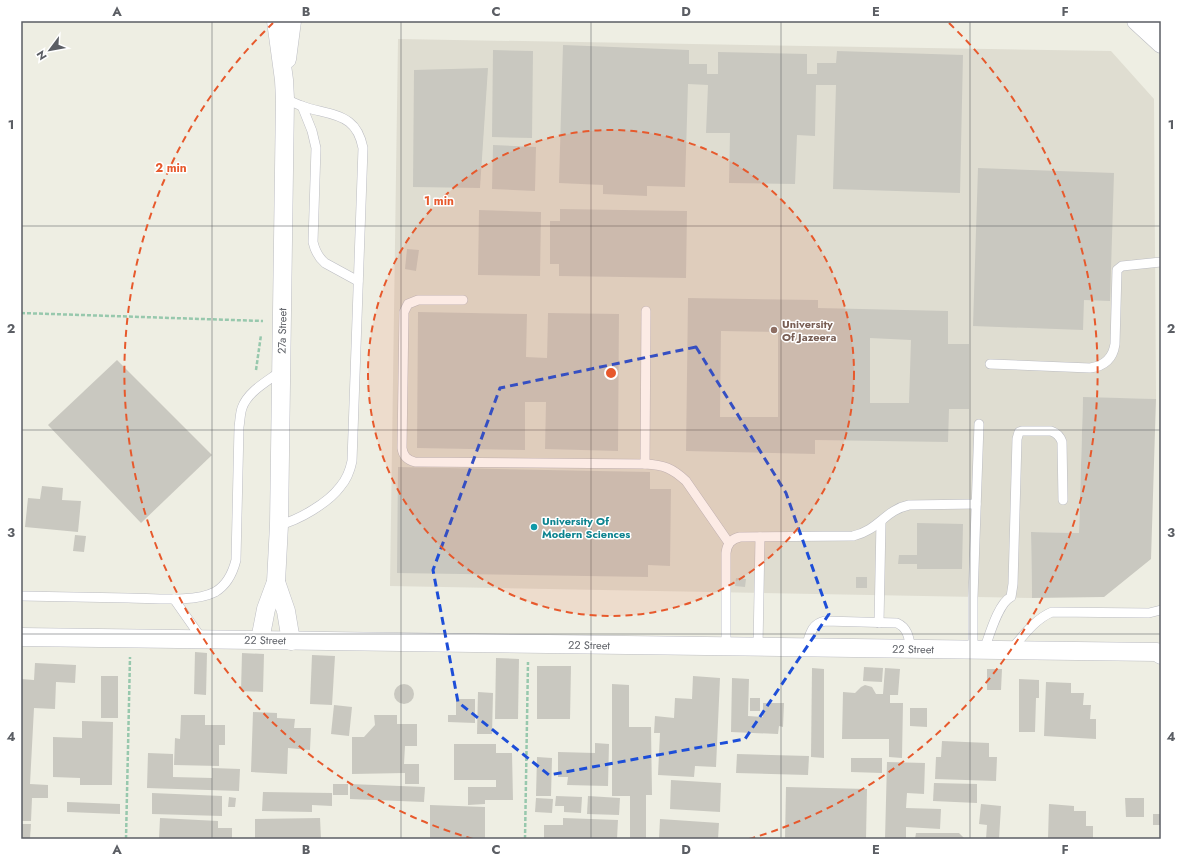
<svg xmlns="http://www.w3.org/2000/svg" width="1182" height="860" font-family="Jost,sans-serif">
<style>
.education{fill:#dfddd1}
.building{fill:#c9c8c0;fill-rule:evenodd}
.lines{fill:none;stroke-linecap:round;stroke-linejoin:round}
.service-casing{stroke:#bbbcc2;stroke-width:10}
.minor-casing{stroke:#bbbcc2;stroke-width:19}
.tertiary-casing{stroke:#bbbcc2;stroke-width:23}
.path{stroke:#97c8ad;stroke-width:2.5;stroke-dasharray:4 2;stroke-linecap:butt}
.service{stroke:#fff;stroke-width:9}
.minor{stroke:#fff;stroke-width:18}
.tertiary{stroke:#fff;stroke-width:22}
.marked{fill:none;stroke:#1d4ed8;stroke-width:3;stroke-dasharray:8 5;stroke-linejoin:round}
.grid{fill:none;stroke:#5b5e64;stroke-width:1;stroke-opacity:0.55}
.ring{fill:none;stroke:#e7592c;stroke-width:2;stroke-dasharray:7 5}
.education-dot{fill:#8d6e63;stroke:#fff;stroke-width:1.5}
.culture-dot{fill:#0f9aa8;stroke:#fff;stroke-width:1.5}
.labels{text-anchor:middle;stroke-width:3;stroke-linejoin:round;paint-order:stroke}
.education-label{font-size:11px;font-weight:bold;fill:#785e54;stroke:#fff;text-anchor:start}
.street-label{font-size:11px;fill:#5b5e64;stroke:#fff}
.culture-label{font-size:11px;font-weight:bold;fill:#0d838f;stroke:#fff;text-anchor:start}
.centre{fill:#e7592c;stroke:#fff;stroke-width:2}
.ring-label{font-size:12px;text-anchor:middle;font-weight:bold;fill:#e7592c;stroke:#fff;stroke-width:3;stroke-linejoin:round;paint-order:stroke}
.neatline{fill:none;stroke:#5b5e64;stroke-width:1.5}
.grid-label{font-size:13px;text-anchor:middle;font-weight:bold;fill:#5b5e64}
</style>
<rect width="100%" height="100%" fill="#eeeee3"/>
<polygon class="education" points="398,39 1111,51 1154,99 1156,399 1083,398 1079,533 1031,532 1032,598 390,586"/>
<g class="building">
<polygon points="563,45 689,50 689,64 707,64 707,74 718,74 718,52 807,54 807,74 817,74 817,63 836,63 837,51 963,55 960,193 833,189 836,85 816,85 815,136 797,135 795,184 729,183 730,133 706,133 708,85 688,84 685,187 647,186 647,196 603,194 603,185 559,183"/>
<polygon points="493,50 533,51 532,138 492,137"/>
<polygon points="488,68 480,188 413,187 414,70"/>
<polygon points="493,145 536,147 535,191 492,189"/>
<polygon points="978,168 1114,173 1110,301 1084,300 1083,330 973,326"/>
<polygon points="560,209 687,211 686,278 559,276 559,264 550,264 550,221 560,221"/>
<polygon points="479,210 541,212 540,276 478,275"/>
<polygon points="407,249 419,250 416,271 405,269"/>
<path d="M688,298l130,2v8l130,3v33h21v65h-20l-1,33 -133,-2v14l-129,-3zM721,331l57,1v85h-58zM870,338l41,2 -2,63h-39z"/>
<polygon points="418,312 527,314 526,357 547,358 548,313 619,314 618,451 545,449 546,402 525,402 525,450 417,448"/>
<polygon points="117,360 212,455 141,523 48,425"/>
<polygon points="1083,397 1156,399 1151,559 1104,597 1032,598 1031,532 1079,533"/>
<polygon points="398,467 650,472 650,489 671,489 670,566 648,565 648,577 397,573"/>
<polygon points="42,486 63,488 62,500 81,501 78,532 25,527 28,498 40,499"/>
<polygon points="917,523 963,524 962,569 917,569 917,564 898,564 899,555 917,555"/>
<polygon points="75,535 86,536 84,552 73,551"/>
<rect x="856" y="577" width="11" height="11"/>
<polygon points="736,578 746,579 745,587 735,586"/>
<polygon points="195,652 207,653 206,695 194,694"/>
<polygon points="242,653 264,654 263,692 241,691"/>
<polygon points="312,655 335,656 332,705 310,704"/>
<polygon points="496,658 519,659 518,719 495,719"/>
<polygon points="35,663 76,665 75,683 56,682 55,709 34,708 30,784 48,785 48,798 32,798 31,821 21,821 21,679 34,680"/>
<polygon points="537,666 571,666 570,719 537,719"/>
<polygon points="864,667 883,668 882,682 863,681"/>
<polygon points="812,668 824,669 824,758 811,757"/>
<polygon points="885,668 900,669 898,695 890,695 890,703 903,703 902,758 889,757 889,739 842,739 843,692 855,693 861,687 865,685 872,687 876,694 883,694"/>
<polygon points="987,669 1002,669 1001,690 987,690"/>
<rect x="101" y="676" width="17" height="42"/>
<polygon points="693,676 720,678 716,767 695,766 694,777 658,775 660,733 654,733 655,716 674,718 675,698 692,699"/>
<polygon points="732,678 749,679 748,716 763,717 763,703 784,703 783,727 779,726 778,734 731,732"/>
<polygon points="1019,679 1039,680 1039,698 1036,698 1035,732 1019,732"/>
<polygon points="1046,682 1071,683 1071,693 1084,693 1083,705 1091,705 1090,719 1096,719 1096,739 1044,736"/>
<circle cx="404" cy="694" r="10"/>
<polygon points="612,684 629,685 629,727 651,727 652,795 646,795 646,839 630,839 630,796 612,796"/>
<polygon points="478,692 493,693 492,734 477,734"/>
<rect x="750" y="698" width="10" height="13"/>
<polygon points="456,699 475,699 475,723 448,722 448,715 456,715"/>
<polygon points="334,705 352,707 349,736 331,734"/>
<polygon points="910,708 927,708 927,727 910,726"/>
<polygon points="253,712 277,713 277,718 295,719 294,728 311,728 310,750 288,748 287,774 251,772"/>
<polygon points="181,715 205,715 205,725 225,725 225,745 219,745 219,766 174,765 175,738 180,739"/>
<polygon points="374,715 397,715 397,724 417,724 417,746 405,746 404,764 419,764 419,784 405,784 405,773 352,774 352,737 364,737 375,725"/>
<polygon points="82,721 113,722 112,785 80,785 80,778 53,777 53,737 82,738"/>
<polygon points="942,741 989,743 989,757 997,757 996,781 935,779 936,757 941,757"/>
<polygon points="595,743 609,744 608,786 567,785 568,777 558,777 558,752 595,753"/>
<polygon points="454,744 496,744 496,753 512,753 513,800 485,800 485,804 468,805 468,787 496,787 496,780 454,780"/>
<polygon points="148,753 173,754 173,777 212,778 212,768 240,769 239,791 147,788"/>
<polygon points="737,754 809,756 808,775 736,773"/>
<polygon points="537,757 552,758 551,796 536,796"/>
<polygon points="851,758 882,758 882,773 851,772"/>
<polygon points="887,762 925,763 924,794 907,793 906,808 941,809 940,829 906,827 906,839 885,839"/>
<polygon points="671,780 721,783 720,812 670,809"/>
<polygon points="934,783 977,784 977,803 933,801"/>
<rect x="333" y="784" width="15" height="11"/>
<polygon points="350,784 425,787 424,802 350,799"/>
<polygon points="786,787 867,789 866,839 785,839"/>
<polygon points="263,792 332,793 332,806 312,805 312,812 262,811"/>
<polygon points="152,793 222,796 222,816 152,814"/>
<polygon points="556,796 582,797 581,813 564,812 564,806 555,806"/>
<polygon points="588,796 620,798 619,815 587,814"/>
<polygon points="229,797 236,798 235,807 228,807"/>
<polygon points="536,798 553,799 552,813 535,812"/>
<polygon points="1125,798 1144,798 1144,817 1126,817"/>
<polygon points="67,802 120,804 120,814 67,812"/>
<polygon points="981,804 1001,806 999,839 986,839 987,825 979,824"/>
<polygon points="1049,804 1074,806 1074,811 1086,811 1086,826 1093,826 1093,839 1048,839"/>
<polygon points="430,805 485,807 485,839 430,838"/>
<rect x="1153" y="814" width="8" height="11"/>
<polygon points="160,818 218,821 218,828 232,828 232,839 159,839"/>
<polygon points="320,818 321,839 255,839 255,819"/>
<polygon points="563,818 618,820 617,839 544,839 544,825 563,825"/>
<polygon points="660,819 719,823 718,839 659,839"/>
<polygon points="21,824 31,824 30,839 21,839"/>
<polygon points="916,833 959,833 965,839 915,839"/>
</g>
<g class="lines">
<g class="service-casing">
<g id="service">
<path d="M302,106l10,25 4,17 -3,94c2,9 5,15 12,21l33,18"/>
<path d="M463,300h-45l-10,4 -4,8 -2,136c1,8 5,12 13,14l230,2c19,1 27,4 41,17l43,62"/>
<path d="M990,364l100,4c15,-2 23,-10 25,-24l2,-74 5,-4 39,-4"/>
<polyline points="645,464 646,311"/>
<path d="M279,525c20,-5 49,-22 61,-38 7,-8 10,-16 12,-26l11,-313c-2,-10 -6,-20 -14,-26 -13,-10 -33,-10 -47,-16 -6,-2 -12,-5 -17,-7"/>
<path d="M21,596c36,1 71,1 107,2 24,0 66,5 87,-6 12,-7 18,-20 21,-32l3,-133c1,-6 1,-13 3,-19 6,-17 26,-27 39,-37"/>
<polyline points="174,599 202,639"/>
<polyline points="879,623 881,522"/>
<path d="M726,647v-94c1,-9 5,-14 14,-16l113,-1c26,-6 32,-26 56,-31l67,-1"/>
<polyline points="758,647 760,537"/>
<path d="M806,647c4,-12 5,-23 19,-26l72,2c11,5 12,15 14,26"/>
<polyline points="973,650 973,597 979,424"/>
<path d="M984,650c5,-13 14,-47 27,-53l2,-13 4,-145 2,-7 3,-1h29c6,2 9,5 11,11l1,58"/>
<path d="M1011,650c12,-14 24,-31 41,-38l97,1 12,-3"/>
</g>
</g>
<g class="minor-casing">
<g id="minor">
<polyline points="1136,21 1161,44"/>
<polyline points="287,59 292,21"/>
<polyline points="276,582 286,611 291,641"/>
<polyline points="21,637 1157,652 1161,655"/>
<polyline points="260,640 266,609 276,582 279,525 285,99 284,80 276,21"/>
</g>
</g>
<g class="tertiary-casing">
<polyline id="tertiary" points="1155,21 1158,33 1161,39"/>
</g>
<g class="path">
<polyline points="21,313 263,321"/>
<polyline points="256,370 261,335"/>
<polyline points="126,839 130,657"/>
<polyline points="525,839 528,662"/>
</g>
<use href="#service" class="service"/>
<use href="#minor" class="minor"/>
<use href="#tertiary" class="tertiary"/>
</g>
<path class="marked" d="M696,347l90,146 43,121 -84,125 -196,36 -91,-73 -25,-132 67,-182z"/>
<path class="grid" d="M212,21v818M401,21v818M591,21v818M781,21v818M970,21v818M21,226h1140M21,430h1140M21,634h1140"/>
<circle cx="611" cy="373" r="243" fill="#e7592c" fill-opacity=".12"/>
<g class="ring">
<circle cx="611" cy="373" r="243"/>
<path d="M473 839A486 486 0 0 1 273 23M949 23A486 486 0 0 1 749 839"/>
</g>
<circle class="education-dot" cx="774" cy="330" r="4"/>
<circle class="culture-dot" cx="534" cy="527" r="4"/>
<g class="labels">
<g class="education-label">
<text x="782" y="328">University<tspan x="782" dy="13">Of Jazeera</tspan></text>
</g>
<g class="street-label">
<text transform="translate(282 331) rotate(-89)" y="4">27a Street</text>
<text transform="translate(265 640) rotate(1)" y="4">22 Street</text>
<text transform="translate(589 645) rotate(1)" y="4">22 Street</text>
<text transform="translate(913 649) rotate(1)" y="4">22 Street</text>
</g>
<g class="culture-label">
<text x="542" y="525">University Of<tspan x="542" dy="13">Modern Sciences</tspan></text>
</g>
</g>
<circle cx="611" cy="373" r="6" class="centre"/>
<g class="ring-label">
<text x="171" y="172">2 min</text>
<text x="439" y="205">1 min</text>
</g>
<rect width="1182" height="860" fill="none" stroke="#ffffff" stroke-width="44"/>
<g transform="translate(50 50) rotate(238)" stroke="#ffffff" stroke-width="3" paint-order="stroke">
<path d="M0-3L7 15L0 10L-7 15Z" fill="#5b5e64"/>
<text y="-6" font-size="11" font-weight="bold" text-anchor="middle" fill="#5b5e64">N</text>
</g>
<rect x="22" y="22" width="1138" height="816" class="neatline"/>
<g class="grid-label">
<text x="117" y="16">A</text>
<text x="306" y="16">B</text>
<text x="496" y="16">C</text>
<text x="686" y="16">D</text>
<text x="876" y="16">E</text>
<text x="1065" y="16">F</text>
<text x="11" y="129">1</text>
<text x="1171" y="129">1</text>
<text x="11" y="333">2</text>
<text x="1171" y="333">2</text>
<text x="11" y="537">3</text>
<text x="1171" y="537">3</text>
<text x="11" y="741">4</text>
<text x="1171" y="741">4</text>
<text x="117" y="854">A</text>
<text x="306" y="854">B</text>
<text x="496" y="854">C</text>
<text x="686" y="854">D</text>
<text x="876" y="854">E</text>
<text x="1065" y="854">F</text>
</g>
</svg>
